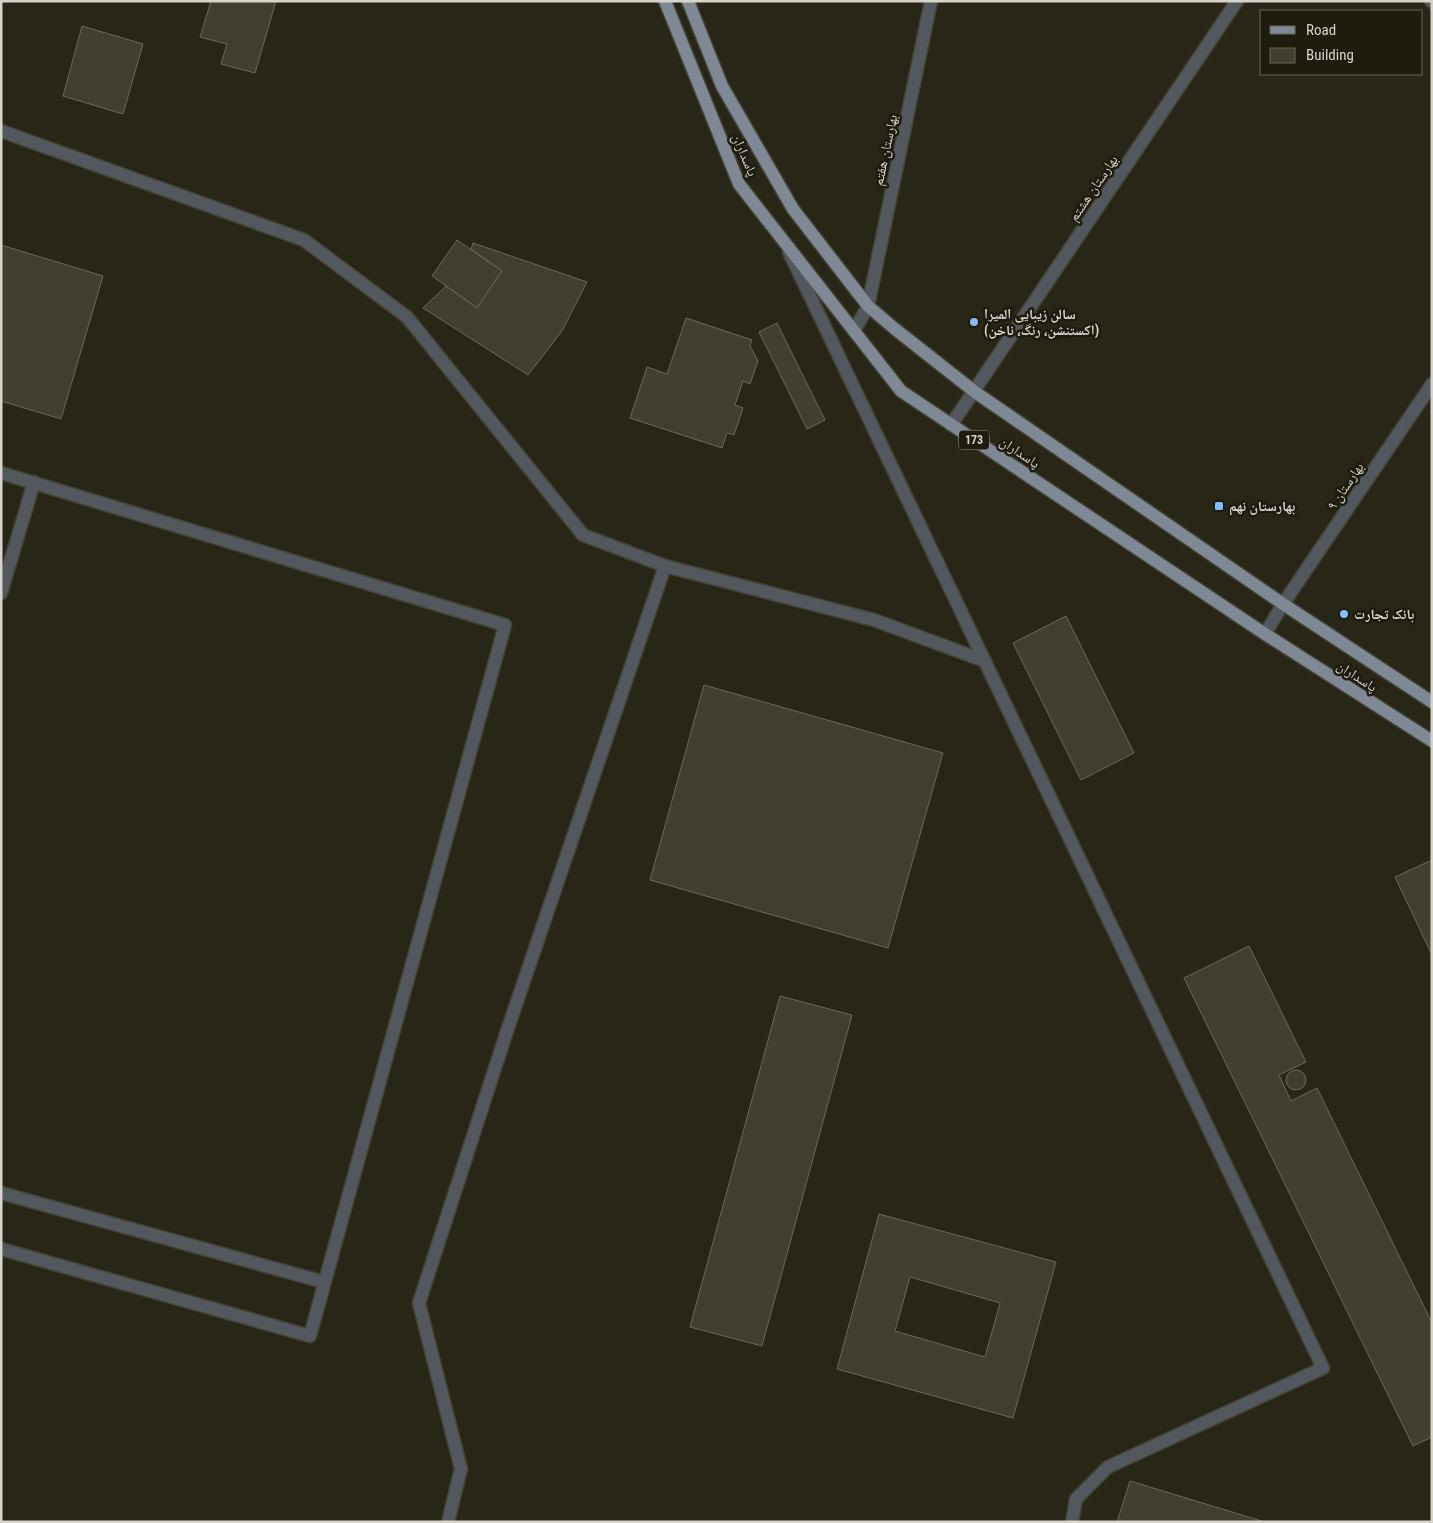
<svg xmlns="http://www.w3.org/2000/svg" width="1433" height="1523" font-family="'Roboto Condensed','Noto Naskh Arabic',sans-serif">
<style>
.building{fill:#413f2f;stroke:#6b6958;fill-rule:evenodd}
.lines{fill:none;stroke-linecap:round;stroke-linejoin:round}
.minor-casing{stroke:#444234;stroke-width:15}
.major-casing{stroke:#444234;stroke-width:15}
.minor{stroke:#52585d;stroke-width:12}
.major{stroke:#7e8995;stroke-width:12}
.poi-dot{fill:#83bcfb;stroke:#1e1c0e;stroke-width:2}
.labels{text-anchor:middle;stroke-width:5;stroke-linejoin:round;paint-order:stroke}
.shield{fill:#1e1c0e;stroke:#9f9d92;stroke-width:1}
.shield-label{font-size:12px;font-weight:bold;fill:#d6d4cb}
.street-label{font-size:14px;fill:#d6d4cb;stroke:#1e1c0e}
.poi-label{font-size:14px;font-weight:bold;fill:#d6d4cb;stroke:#1e1c0e;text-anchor:start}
</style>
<rect width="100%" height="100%" fill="#282617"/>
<g class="building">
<polygon points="211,1 276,1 255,73 221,64 227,44 200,37"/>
<polygon points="82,26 143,44 123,114 63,96"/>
<polygon points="457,240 502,271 477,308 432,276"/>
<polygon points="473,243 587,282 562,331 528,375 423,308 446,286 477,308 502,271 471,249"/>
<polygon points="1,245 103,276 61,419 1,401"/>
<polygon points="686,318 752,340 750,346 758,361 750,384 743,381 735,405 743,408 734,435 727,433 722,448 630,418 647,367 667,374"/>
<polygon points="777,323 825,420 807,429 759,332"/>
<polygon points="1066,616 1134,753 1081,780 1013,643"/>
<polygon points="704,685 943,753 888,948 650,880"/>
<polygon points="1432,860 1432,955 1395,877"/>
<polygon points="1249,946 1306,1062 1279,1075 1291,1101 1317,1088 1432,1323 1432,1437 1413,1446 1184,978"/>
<polygon points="780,996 852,1015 762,1346 690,1327"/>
<circle cx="1296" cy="1080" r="10"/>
<path d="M879,1214l177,48 -43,156 -176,-49zM910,1277l90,26 -15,54 -90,-26z"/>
<polygon points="1130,1481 1265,1522 1117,1522"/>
</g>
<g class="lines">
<g class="minor-casing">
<g id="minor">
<polyline points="1431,1 1432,2"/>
<polyline points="1,131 304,240 407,317 583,535 665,566 874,620 985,661"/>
<polyline points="789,252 1323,1368 1108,1467 1076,1499 1072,1522"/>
<polyline points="854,331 868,306 931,1"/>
<polyline points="951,425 1237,1"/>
<polyline points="1,473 505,625 310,1336 1,1249"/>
<polyline points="1,593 34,482"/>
<polyline points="1265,634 1283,604 1432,384"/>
<polyline points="1,1193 324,1282"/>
<polyline points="448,1522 461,1469 419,1303 506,1034 665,566"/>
</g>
</g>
<g class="major-casing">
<g id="major">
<polyline points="665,1 739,184 901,391 1265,634 1432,741"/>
<polyline points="688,1 722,86 793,209 868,306 895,329 975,392 1283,604 1432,702"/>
</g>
</g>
<use href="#minor" class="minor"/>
<use href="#major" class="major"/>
</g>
<g class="poi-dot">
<circle cx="974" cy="322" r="5"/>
<rect x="1214" y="501" width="10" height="10" rx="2.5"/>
<circle cx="1344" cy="614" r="5"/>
</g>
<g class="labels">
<rect class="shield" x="959" y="430.5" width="30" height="19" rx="4"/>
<g class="shield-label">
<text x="974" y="444">173</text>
</g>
<g class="street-label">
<text transform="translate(885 150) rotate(-78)" y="5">بهارستان هفتم</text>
<text transform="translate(745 155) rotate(67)" y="5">پاسداران</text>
<text transform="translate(1093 188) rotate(-56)" y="5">بهارستان هشتم</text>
<text transform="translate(1020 452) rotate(34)" y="5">پاسداران</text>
<text transform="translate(1345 486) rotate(-56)" y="5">بهارستان ٩</text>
<text transform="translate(1357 676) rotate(33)" y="5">پاسداران</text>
</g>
<g class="poi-label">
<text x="984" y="319">سالن زیبایی المیرا<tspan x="984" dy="16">(اکستنشن، رنگ، ناخن)</tspan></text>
<text x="1229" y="511">بهارستان نهم</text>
<text x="1354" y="619">بانک تجارت</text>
</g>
</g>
<rect width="1433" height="1523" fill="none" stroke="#d6d4cb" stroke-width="5"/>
<rect x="1260" y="10" width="162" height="65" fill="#1e1c0e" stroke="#68665a"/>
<rect x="1270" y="26" width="25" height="8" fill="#7e8995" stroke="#68665a"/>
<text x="1306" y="35" font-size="15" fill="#d6d4cb">Road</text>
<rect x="1270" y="48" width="25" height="15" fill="#413f2f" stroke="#68665a"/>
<text x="1306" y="60" font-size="15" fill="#d6d4cb">Building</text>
</svg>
